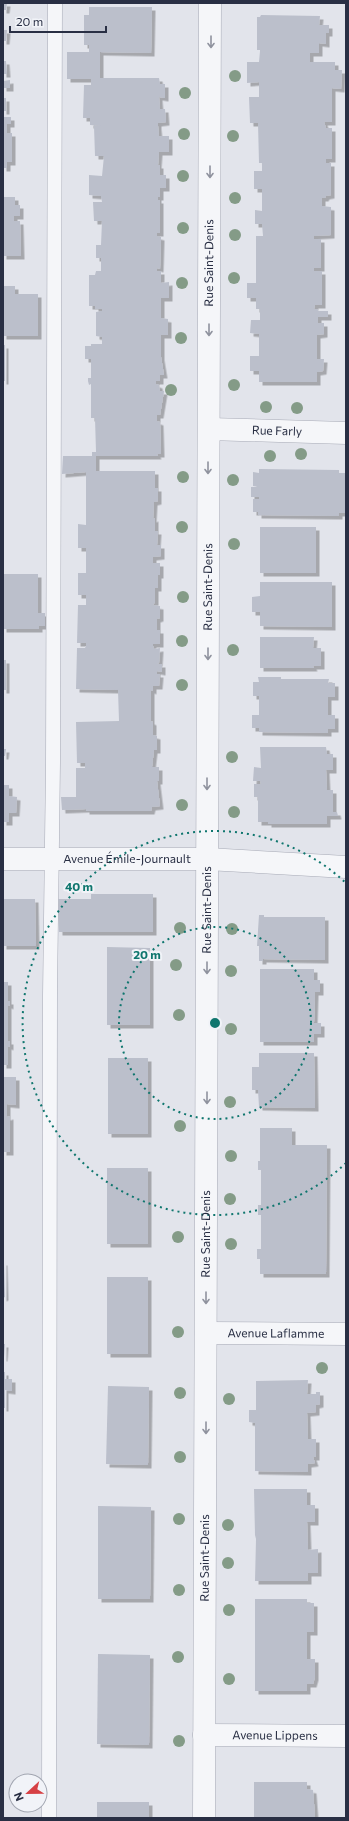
<svg xmlns="http://www.w3.org/2000/svg" width="349" height="1821" font-family="Commissioner,sans-serif">
<style>
.building{fill:#bbbfcb;filter:url(#shadow)}
.lines{fill:none;stroke-linecap:round;stroke-linejoin:round}
.lane-casing{stroke:#a7aab6;stroke-width:15}
.street-casing{stroke:#a7aab6;stroke-width:23}
.lane{stroke:#f5f6f9;stroke-width:14}
.street{stroke:#f5f6f9;stroke-width:22}
.tree{fill:#849b87}
.oneway{stroke:#8f929e}
.ring{fill:none;stroke:#0f766e;stroke-width:2;stroke-dasharray:2 4}
.labels{text-anchor:middle;stroke-width:4;stroke-linejoin:round;paint-order:stroke}
.street-label{font-size:12px;fill:#292f44;stroke:#f1f3f8}
.centre{fill:#0f766e;stroke:#f1f3f8;stroke-width:2}
.ring-label{font-size:12px;text-anchor:middle;font-weight:bold;fill:#0f766e;stroke:#f1f3f8;stroke-width:4;stroke-linejoin:round;paint-order:stroke}
</style>
<defs>
<filter id="shadow"><feDropShadow dx="3.5" dy="3.5" stdDeviation="0" flood-color="#0004"/></filter>
</defs>
<rect width="100%" height="100%" fill="#e2e4eb"/>
<g class="building">
<polygon points="3,3 7,3 6,10 3,10"/>
<polygon points="89,7 152,7 151,53 100,52 100,78 159,78 160,84 165,84 165,98 159,97 160,109 165,109 166,122 158,123 158,126 159,136 169,136 169,152 159,152 158,165 160,165 160,175 166,175 166,188 160,188 160,197 158,197 158,200 160,200 160,233 157,233 157,236 161,237 160,269 157,268 157,271 161,271 161,283 169,282 169,298 161,298 161,318 168,319 168,335 161,335 161,357 164,375 160,375 160,381 156,381 156,384 159,385 160,391 164,391 160,415 157,415 157,421 160,422 161,454 157,454 158,456 96,456 96,471 155,471 155,488 158,488 158,501 154,502 153,519 155,518 155,531 158,531 157,545 161,545 161,556 153,557 153,563 160,563 160,575 158,575 158,588 155,588 155,602 153,605 160,606 160,618 157,619 157,630 160,630 160,644 153,644 153,646 154,649 160,648 159,663 157,664 162,664 162,672 157,671 157,674 160,674 159,686 153,686 153,691 151,690 151,721 153,722 153,735 157,736 157,750 154,750 152,767 159,767 159,781 157,781 160,806 152,807 151,811 86,811 86,809 62,810 61,797 76,797 76,768 85,768 85,763 77,763 76,722 119,721 118,690 76,689 77,648 85,648 86,646 86,643 77,643 78,605 86,605 86,595 78,595 78,573 86,573 86,548 78,548 78,524 86,525 86,472 62,474 63,456 92,456 92,452 96,452 95,418 91,418 91,384 89,385 88,381 88,378 91,378 91,359 85,359 85,346 91,346 91,344 102,344 102,337 96,336 96,312 102,311 102,309 95,309 95,306 89,306 89,275 95,275 96,271 101,271 101,258 96,258 96,245 101,245 102,221 94,221 93,202 102,202 101,196 89,195 89,175 102,176 104,156 95,156 94,126 101,126 90,125 90,118 83,118 84,85 91,85 91,79 67,79 67,52 89,52 89,45 84,45 84,15 89,15"/>
<polygon points="261,15 320,16 319,25 329,25 329,33 326,33 326,44 319,43 319,53 310,53 310,62 335,62 335,70 342,70 341,89 332,88 332,122 324,122 326,128 332,128 332,159 326,159 326,163 331,163 331,195 326,196 325,198 322,198 322,206 331,207 331,235 314,236 314,239 321,239 321,268 314,268 314,271 322,271 322,305 315,305 314,309 317,309 318,311 328,311 328,317 318,317 318,323 324,323 324,334 317,335 317,359 324,359 323,371 317,372 317,382 259,382 259,371 250,371 250,356 259,356 259,334 250,333 251,320 260,320 260,309 256,309 256,298 247,298 247,283 256,283 256,236 263,236 262,224 255,224 255,210 262,211 262,189 254,189 254,171 262,171 262,163 259,163 258,123 250,123 249,97 259,97 259,82 247,83 247,62 259,62 260,51 260,50 257,50 257,17 260,17"/>
<polygon points="3,30 7,30 6,41 3,41"/>
<polygon points="3,61 6,61 7,74 3,74"/>
<polygon points="10,80 10,88 3,88 3,81"/>
<rect x="3" y="98" width="3" height="13"/>
<polygon points="3,117 11,117 11,124 7,124 7,133 12,133 12,162 7,162 7,168 3,168"/>
<polygon points="3,197 15,197 15,205 20,205 20,216 14,216 14,221 20,221 21,256 3,256"/>
<polygon points="3,286 15,286 15,294 38,294 38,336 3,336"/>
<rect x="3" y="345" width="2" height="36"/>
<polygon points="259,469 339,470 339,473 346,473 345,513 339,513 339,516 258,515 258,512 253,512 253,499 259,499 259,497 251,497 251,487 259,487 253,486 253,472 259,473"/>
<rect x="260" y="527" width="56" height="46"/>
<polygon points="3,574 38,574 38,613 45,613 45,626 39,626 39,629 3,629"/>
<polygon points="260,582 332,582 332,627 260,626 260,612 252,612 252,597 260,596"/>
<polygon points="260,637 314,637 313,648 321,648 321,666 313,666 314,668 260,668"/>
<rect x="3" y="660" width="3" height="30"/>
<polygon points="258,677 281,677 281,679 329,679 328,683 335,683 335,697 328,697 328,715 335,715 335,729 328,729 328,733 259,732 259,728 252,728 252,715 259,715 259,696 253,696 253,682 259,682"/>
<polygon points="260,747 326,747 327,754 333,754 333,770 326,770 327,790 333,790 333,812 337,812 338,816 327,816 327,824 268,824 268,822 258,822 258,797 254,797 254,784 261,784 260,781 253,781 254,767 261,768"/>
<polygon points="3,749 6,749 5,756 3,756"/>
<polygon points="3,785 9,785 9,796 17,797 16,813 9,813 9,822 3,822"/>
<polygon points="91,894 153,894 153,932 59,932 58,899 91,899"/>
<polygon points="3,899 35,899 36,946 3,946"/>
<polygon points="259,915 264,915 264,917 325,917 325,960 263,959 263,961 259,961 259,946 257,946"/>
<polygon points="107,947 150,948 150,1025 107,1025"/>
<polygon points="260,969 314,969 314,980 320,980 320,992 315,992 314,1023 321,1023 321,1034 314,1034 314,1042 260,1042"/>
<polygon points="3,982 8,982 8,1001 10,1001 10,1006 8,1005 8,1041 10,1041 10,1047 8,1046 8,1065 3,1065"/>
<polygon points="259,1053 314,1053 315,1108 259,1107 258,1090 252,1090 252,1067 259,1067"/>
<rect x="108" y="1058" width="40" height="76"/>
<polygon points="3,1077 16,1077 16,1105 7,1104 7,1117 10,1116 10,1152 3,1152"/>
<polygon points="260,1128 292,1128 292,1145 327,1145 326,1274 260,1274 260,1259 257,1259 257,1249 261,1249 261,1215 258,1215 258,1205 261,1205 261,1170 258,1170 258,1161 260,1161"/>
<rect x="107" y="1168" width="41" height="76"/>
<polygon points="3,1262 4,1262 5,1297 3,1298"/>
<rect x="107" y="1277" width="41" height="77"/>
<polygon points="3,1344 5,1344 4,1358 3,1358"/>
<polygon points="3,1372 5,1372 5,1379 12,1379 12,1391 5,1390 5,1408 3,1408"/>
<polygon points="308,1380 307,1394 316,1394 316,1392 320,1392 320,1404 316,1405 316,1412 307,1413 308,1439 316,1439 316,1457 313,1457 315,1463 308,1464 308,1472 255,1471 255,1423 249,1422 249,1410 256,1410 256,1381"/>
<polygon points="108,1386 149,1387 148,1465 106,1464"/>
<polygon points="254,1489 307,1489 307,1505 315,1505 315,1522 307,1522 308,1550 318,1549 318,1573 308,1573 308,1581 255,1581 256,1539 255,1535"/>
<polygon points="98,1506 151,1507 150,1599 98,1599"/>
<polygon points="255,1599 307,1599 307,1603 314,1603 314,1632 307,1632 307,1659 315,1659 315,1677 313,1684 307,1684 307,1691 255,1691"/>
<polygon points="98,1654 150,1655 149,1745 97,1744"/>
<polygon points="254,1782 307,1782 307,1789 313,1790 315,1817 254,1818"/>
<rect x="97" y="1802" width="52" height="16"/>
</g>
<g class="lines">
<g class="lane-casing">
<polyline id="lane" points="49,1818 50,995 53,763 55,3"/>
</g>
<g class="street-casing">
<g id="street">
<path id="s1" d="M209,429l137,4"/>
<path id="s2" d="M3,859h204l139,8"/>
<path id="s3" d="M206,1333l140,1"/>
<path id="s4" d="M204,1735l142,1"/>
<path id="s5" d="M204,1818l6,-1815"/>
</g>
</g>
<use href="#lane" class="lane"/>
<use href="#street" class="street"/>
</g>
<g class="tree">
<circle cx="235" cy="76" r="6"/>
<circle cx="185" cy="93" r="6"/>
<circle cx="184" cy="134" r="6"/>
<circle cx="233" cy="136" r="6"/>
<circle cx="183" cy="176" r="6"/>
<circle cx="235" cy="198" r="6"/>
<circle cx="183" cy="228" r="6"/>
<circle cx="235" cy="235" r="6"/>
<circle cx="234" cy="278" r="6"/>
<circle cx="182" cy="283" r="6"/>
<circle cx="181" cy="338" r="6"/>
<circle cx="234" cy="385" r="6"/>
<circle cx="171" cy="390" r="6"/>
<circle cx="266" cy="407" r="6"/>
<circle cx="297" cy="408" r="6"/>
<circle cx="301" cy="454" r="6"/>
<circle cx="270" cy="456" r="6"/>
<circle cx="183" cy="477" r="6"/>
<circle cx="233" cy="480" r="6"/>
<circle cx="182" cy="527" r="6"/>
<circle cx="234" cy="544" r="6"/>
<circle cx="183" cy="597" r="6"/>
<circle cx="182" cy="641" r="6"/>
<circle cx="233" cy="650" r="6"/>
<circle cx="182" cy="685" r="6"/>
<circle cx="232" cy="757" r="6"/>
<circle cx="182" cy="805" r="6"/>
<circle cx="234" cy="812" r="6"/>
<circle cx="180" cy="928" r="6"/>
<circle cx="232" cy="929" r="6"/>
<circle cx="176" cy="965" r="6"/>
<circle cx="231" cy="971" r="6"/>
<circle cx="179" cy="1015" r="6"/>
<circle cx="231" cy="1029" r="6"/>
<circle cx="230" cy="1102" r="6"/>
<circle cx="180" cy="1126" r="6"/>
<circle cx="231" cy="1156" r="6"/>
<circle cx="230" cy="1199" r="6"/>
<circle cx="178" cy="1237" r="6"/>
<circle cx="231" cy="1244" r="6"/>
<circle cx="178" cy="1332" r="6"/>
<circle cx="322" cy="1368" r="6"/>
<circle cx="180" cy="1393" r="6"/>
<circle cx="229" cy="1399" r="6"/>
<circle cx="180" cy="1457" r="6"/>
<circle cx="179" cy="1519" r="6"/>
<circle cx="228" cy="1525" r="6"/>
<circle cx="228" cy="1563" r="6"/>
<circle cx="179" cy="1590" r="6"/>
<circle cx="229" cy="1610" r="6"/>
<circle cx="178" cy="1657" r="6"/>
<circle cx="229" cy="1679" r="6"/>
<circle cx="179" cy="1741" r="6"/>
</g>
<defs><path id="oneway-shaft" d="M-6 0H5M1.5-3L5.5 0L1.5 3" fill="none" stroke-width="1.6" stroke-linecap="round" stroke-linejoin="round"/></defs>
<g class="oneway">
<use href="#oneway-shaft" transform="translate(211 42) rotate(90)"/>
<use href="#oneway-shaft" transform="translate(210 172) rotate(90)"/>
<use href="#oneway-shaft" transform="translate(209 330) rotate(90)"/>
<use href="#oneway-shaft" transform="translate(208 468) rotate(90)"/>
<use href="#oneway-shaft" transform="translate(208 654) rotate(90)"/>
<use href="#oneway-shaft" transform="translate(207 784) rotate(90)"/>
<use href="#oneway-shaft" transform="translate(207 968) rotate(90)"/>
<use href="#oneway-shaft" transform="translate(207 1098) rotate(90)"/>
<use href="#oneway-shaft" transform="translate(206 1298) rotate(90)"/>
<use href="#oneway-shaft" transform="translate(206 1428) rotate(90)"/>
</g>
<g class="ring">
<circle cx="215" cy="1023" r="96"/>
<path d="M346 1163A192 192 0 1 1 346 883"/>
</g>
<g class="labels">
<g class="street-label">
<text dy="4" stroke="none"><textPath href="#s5" startOffset="1555">Rue Saint-Denis</textPath></text>
<text dy="4" stroke="none"><textPath href="#s1" startOffset="68">Rue Farly</textPath></text>
<text dy="4" stroke="none"><textPath href="#s5" startOffset="1231">Rue Saint-Denis</textPath></text>
<text dy="4" stroke="none"><textPath href="#s2" startOffset="124">Avenue Émile-Journault</textPath></text>
<text dy="4" stroke="none"><textPath href="#s5" startOffset="908">Rue Saint-Denis</textPath></text>
<text dy="4" stroke="none"><textPath href="#s5" startOffset="584">Rue Saint-Denis</textPath></text>
<text dy="4" stroke="none"><textPath href="#s3" startOffset="70">Avenue Laflamme</textPath></text>
<text dy="4" stroke="none"><textPath href="#s5" startOffset="260">Rue Saint-Denis</textPath></text>
<text dy="4" stroke="none"><textPath href="#s4" startOffset="71">Avenue Lippens</textPath></text>
</g>
</g>
<circle cx="215" cy="1023" r="6" class="centre"/>
<g class="ring-label">
<text x="79" y="891">40 m</text>
<text x="147" y="959">20 m</text>
</g>
<rect width="349" height="1821" fill="none" stroke="#292f44" stroke-width="8"/>
<g transform="translate(28 1793) rotate(248)"><circle r="19" fill="#f1f3f8" stroke="#a1a5b0"/>
<path d="M0-3L7 15L0 10L-7 15Z" fill="#d64044"/>
<text y="-6" font-size="11" font-weight="bold" text-anchor="middle" fill="#292f44">N</text>
</g>
<path d="M10 26v6h96v-6" fill="none" stroke="#292f44" stroke-width="2"/>
<text x="16" y="26" font-size="12" fill="#292f44" stroke="#f1f3f8" stroke-width="3" paint-order="stroke">20 m</text>
</svg>
